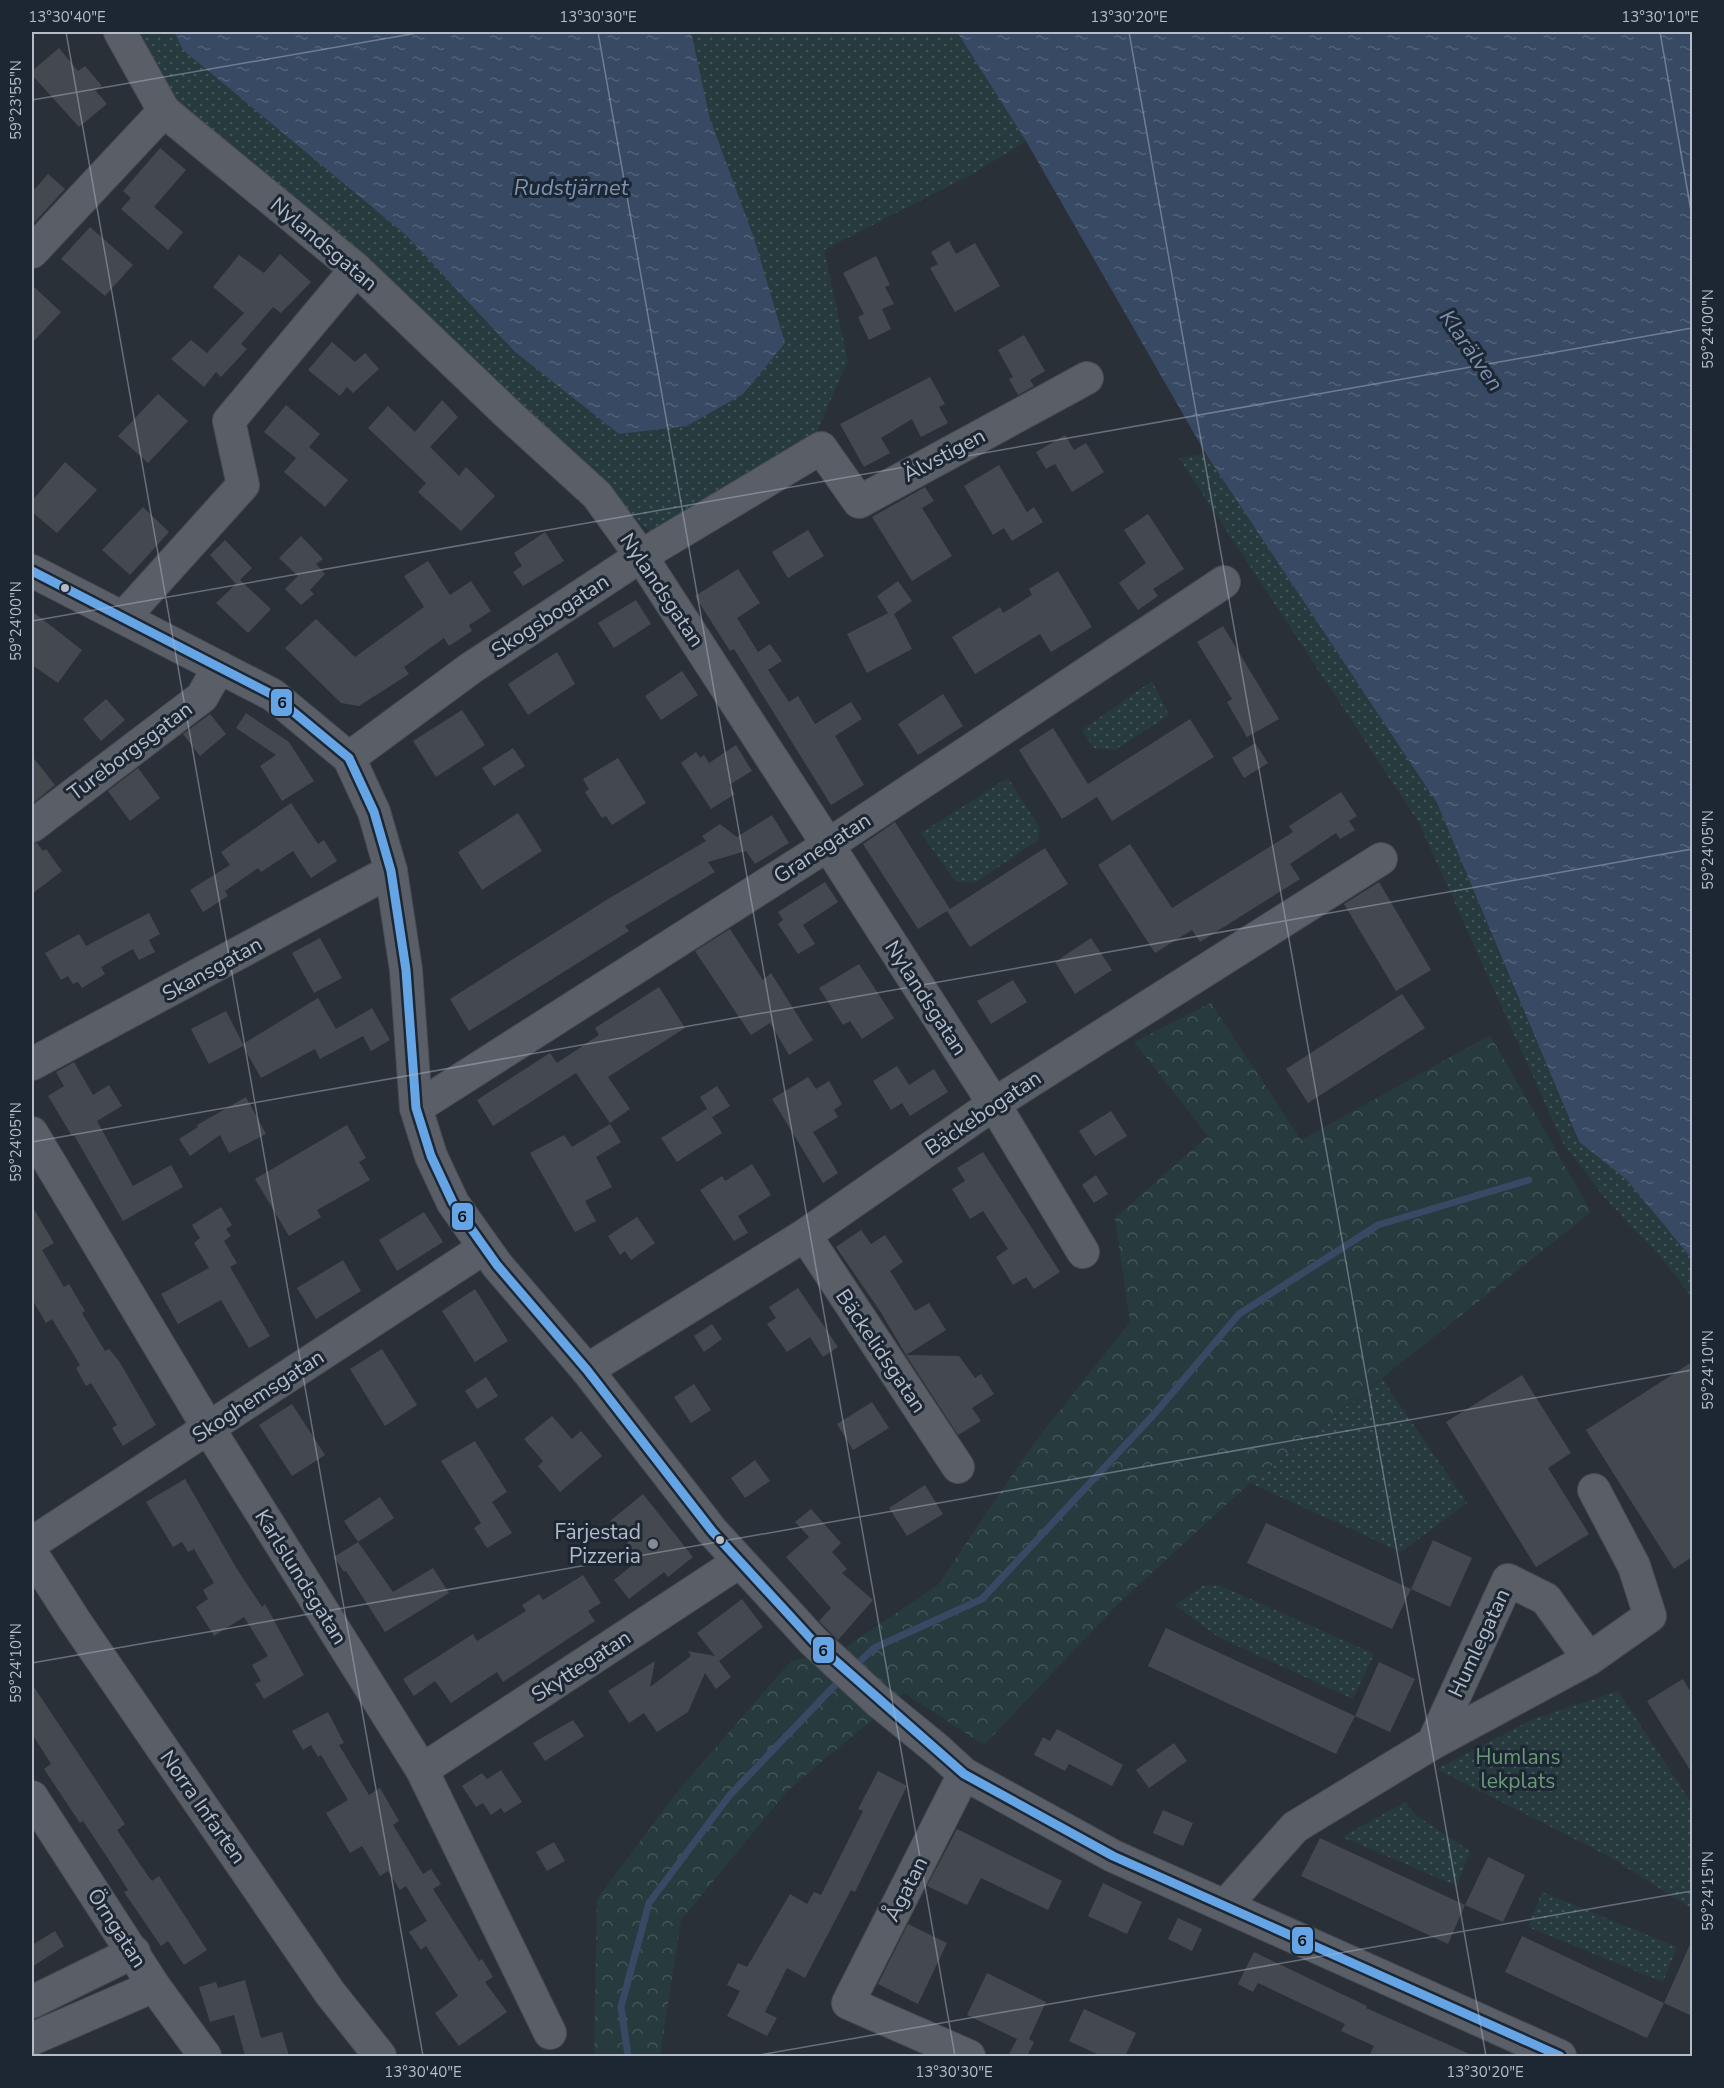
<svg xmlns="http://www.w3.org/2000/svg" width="1724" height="2088" font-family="'Nunito Sans',sans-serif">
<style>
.green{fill:url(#green-dots)}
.forest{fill:url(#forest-crowns)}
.water{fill:url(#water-ripples)}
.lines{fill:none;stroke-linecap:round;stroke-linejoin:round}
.stream{stroke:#384963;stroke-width:7}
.building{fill:#444950}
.minor-casing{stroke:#484c53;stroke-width:34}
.minor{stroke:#5a5e66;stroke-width:32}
.bus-1-casing{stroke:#1d2633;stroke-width:14}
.bus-1{stroke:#66a5e5;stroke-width:9}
.ticks{fill:none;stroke:#b4bcc9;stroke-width:1.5;stroke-opacity:0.45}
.bus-dot{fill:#b4bcc9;stroke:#1d2633;stroke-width:2}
.poi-dot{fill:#848b96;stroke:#1d2633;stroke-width:2}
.labels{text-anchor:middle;stroke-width:6;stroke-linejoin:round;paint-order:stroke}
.street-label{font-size:21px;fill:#b4bcc9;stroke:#1d2633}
.poi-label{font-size:21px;fill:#b4bcc9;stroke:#1d2633;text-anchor:end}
.park-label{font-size:21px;fill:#6b9a76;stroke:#1d2633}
.water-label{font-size:22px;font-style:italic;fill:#7c92b1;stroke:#1d2633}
.line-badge{stroke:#1d2633;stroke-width:2}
.pale-badge-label{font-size:16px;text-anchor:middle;font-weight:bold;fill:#111}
.neatline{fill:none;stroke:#b4bcc9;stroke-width:2}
.ticks-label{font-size:15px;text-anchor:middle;fill:#b4bcc9}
</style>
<defs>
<pattern id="green-dots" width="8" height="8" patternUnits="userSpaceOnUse" patternTransform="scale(1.5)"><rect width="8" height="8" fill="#273a3e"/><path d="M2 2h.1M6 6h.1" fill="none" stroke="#445559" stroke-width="1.8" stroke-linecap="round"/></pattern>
<pattern id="forest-crowns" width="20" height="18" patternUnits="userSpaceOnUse" patternTransform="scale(1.5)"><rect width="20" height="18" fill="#273a3e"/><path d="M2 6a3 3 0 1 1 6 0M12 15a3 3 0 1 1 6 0" fill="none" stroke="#445559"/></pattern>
<pattern id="water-ripples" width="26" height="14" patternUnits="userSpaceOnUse" patternTransform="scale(1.5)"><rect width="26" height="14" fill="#384963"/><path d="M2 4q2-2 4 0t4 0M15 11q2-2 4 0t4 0" fill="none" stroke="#526178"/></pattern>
</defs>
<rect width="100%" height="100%" fill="#2a3038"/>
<g class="green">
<polygon points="135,32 957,32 1026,141 974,173 824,250 848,361 817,431 652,534 432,323 175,102"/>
<polygon points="1206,454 1437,803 1578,1142 1626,1179 1692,1259 1692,1297 1658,1254 1604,1197 1563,1143 1419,823 1179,458"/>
<polygon points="1152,681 1169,715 1115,750 1094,748 1082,730"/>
<polygon points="1008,778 1039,827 1038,840 975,883 955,881 921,833"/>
<polygon points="1382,1379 1467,1503 1401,1552 1250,1483"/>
<polygon points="1219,1585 1374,1654 1353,1699 1218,1637 1175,1605 1203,1586"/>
<polygon points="1618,1691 1692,1804 1692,1909 1612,1858 1437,1769 1533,1719"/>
<polygon points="1405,1802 1417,1816 1470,1851 1457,1886 1342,1837"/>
<polygon points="1542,1892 1677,1947 1663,1982 1528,1927"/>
</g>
<polygon class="forest" points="1211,1003 1301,1140 1490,1035 1591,1212 1250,1483 1121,1601 984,1745 904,1693 788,1790 681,1920 660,2056 594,2056 597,1899 678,1791 791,1661 843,1649 938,1585 1031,1447 1130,1322 1115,1218 1208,1136 1134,1042"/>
<g class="water">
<polygon points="174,32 691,32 710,119 754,238 785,343 743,394 687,426 619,434 514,351 407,236 183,50"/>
<polygon points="957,32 1692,32 1692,1259 1626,1179 1579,1142 1437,803 1206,454 1026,141"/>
</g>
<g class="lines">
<g class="stream">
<polyline points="854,1667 874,1648 982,1599 1157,1411 1239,1314 1378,1225 1529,1180"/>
<polyline points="628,2056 621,2007 649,1903 729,1796 841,1679"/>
</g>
</g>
<g class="building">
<polygon points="59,48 78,71 85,66 102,86 95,90 107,104 79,127 32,75 32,71"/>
<polygon points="160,148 186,170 154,207 183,232 168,250 121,209 131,198 123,191"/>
<polygon points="48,174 65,189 32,225 32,192"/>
<polygon points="90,227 133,265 105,296 61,259"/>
<polygon points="949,241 956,254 975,243 1000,286 955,312 930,268 938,264 931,252"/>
<polygon points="280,254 311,282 281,313 273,307 241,344 247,349 221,377 216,372 204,387 171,359 191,340 207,353 244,313 213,287 239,255 264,273"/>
<polygon points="876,256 890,285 885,287 894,304 882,309 891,329 869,340 858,317 864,314 843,273"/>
<polygon points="32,285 61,312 32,343"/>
<polygon points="1024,335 1045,371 1030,380 1034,386 1018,395 1009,379 1013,377 998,350"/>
<polygon points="332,342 355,362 365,353 379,369 353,393 347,387 340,396 308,370"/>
<polygon points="930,377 945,404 939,407 948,423 921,437 912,419 881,438 890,453 864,467 840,424"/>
<polygon points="158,394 188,421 148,463 118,436"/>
<polygon points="442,400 458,417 430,447 459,476 466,467 495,496 461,531 418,492 426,483 368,428 388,406 415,432"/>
<polygon points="286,405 320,434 309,447 348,480 325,507 284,472 296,458 264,432"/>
<polygon points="1065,435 1074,450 1086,443 1104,472 1072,492 1055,464 1046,469 1036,452"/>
<polygon points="65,462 97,490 57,533 32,512 32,501"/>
<polygon points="999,465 1027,512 1034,507 1043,522 1012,541 1004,528 993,535 964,486"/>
<polygon points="925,487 934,501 922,508 952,556 912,581 872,517"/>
<polygon points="143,507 169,532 130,575 102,550"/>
<polygon points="1148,514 1184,569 1153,589 1158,596 1138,610 1119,583 1146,563 1124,530"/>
<polygon points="808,530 824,556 788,578 772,552"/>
<polygon points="545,532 564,561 523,586 513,572 522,566 514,553"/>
<polygon points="301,536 323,559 316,564 325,574 310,590 314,594 301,605 285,589 298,576 279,558"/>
<polygon points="225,540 252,568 240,580 271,609 248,633 216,603 236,584 210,555"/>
<polygon points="428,561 450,595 471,581 491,611 469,625 472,631 449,646 444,638 404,667 409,674 359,706 341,703 285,648 316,619 355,657 424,607 404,576"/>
<polygon points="738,569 760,603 737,618 758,652 770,644 782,661 768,670 789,702 798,696 815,724 851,702 862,719 835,736 864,785 831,805 734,649 730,651 695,596"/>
<polygon points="1058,571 1092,627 1051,652 1040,634 975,674 952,637 1000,607 1003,613 1032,595 1029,589"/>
<polygon points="898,581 912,601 894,614 912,649 867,673 847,634 888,613 877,596"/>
<polygon points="636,600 651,624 614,648 598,623"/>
<polygon points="32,611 82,650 58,683 32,665"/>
<polygon points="1223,626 1279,719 1247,737 1227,702 1232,699 1197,642"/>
<polygon points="557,652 575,684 528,715 508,684"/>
<polygon points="682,671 698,695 661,720 645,696"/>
<polygon points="943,694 963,726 918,755 898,724"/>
<polygon points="106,699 125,720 101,741 83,719"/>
<polygon points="462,710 485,745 436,777 413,741"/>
<polygon points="246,713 289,742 314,781 282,801 260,766 276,755 236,728"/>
<polygon points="210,714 226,734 200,756 183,734"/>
<polygon points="1190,719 1214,757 1112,821 1097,797 1062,819 1019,750 1053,728 1088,784"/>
<polygon points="1255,743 1268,763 1244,778 1232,758"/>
<polygon points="736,745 752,771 729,785 735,794 711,809 681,763 696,752 700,758 704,755 709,763"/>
<polygon points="513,748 525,766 494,786 482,768"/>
<polygon points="32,756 55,785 32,804"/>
<polygon points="618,758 646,803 612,825 606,816 602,818 585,792 589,789 583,779"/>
<polygon points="138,768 160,798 130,821 108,791"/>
<polygon points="1341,792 1357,816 1349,821 1355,830 1340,839 1336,833 1290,864 1300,879 1200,942 1192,930 1155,953 1098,865 1130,844 1172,908 1293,832 1289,826"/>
<polygon points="291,803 318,844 324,840 337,861 311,878 293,851 261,872 258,868 225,891 228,896 203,912 190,890 230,865 221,852"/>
<polygon points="518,813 542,851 482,890 458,852"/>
<polygon points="772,815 789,843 755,864 746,851 708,862 715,872 625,926 629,931 469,1031 450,999 608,899 706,841 702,836 720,824 737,837"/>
<polygon points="895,822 950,909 1045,848 1068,884 970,947 947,911 918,929 863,844"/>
<polygon points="37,843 43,851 46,849 62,871 32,894 32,844"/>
<polygon points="825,882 838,902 803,925 815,944 798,954 778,924 783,920 778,912"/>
<polygon points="1379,882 1431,970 1396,991 1344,904"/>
<polygon points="149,913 160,934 149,940 155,952 139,960 133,949 101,967 105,974 82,988 78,982 73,984 68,976 61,980 45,953 79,934 86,946"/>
<polygon points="730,929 763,980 771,973 813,1040 789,1055 770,1023 751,1035 695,951"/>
<polygon points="320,938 342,978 314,993 292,953"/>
<polygon points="1091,938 1112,970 1075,994 1055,962"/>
<polygon points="859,964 894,1018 862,1039 850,1021 843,1025 819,988"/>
<polygon points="1013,980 1027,1002 991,1024 977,1001"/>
<polygon points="659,987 685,1028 608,1077 630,1109 610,1123 576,1073 493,1126 477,1100 550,1053 557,1063 599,1035 595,1028"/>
<polygon points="1402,994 1425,1028 1308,1103 1286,1069"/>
<polygon points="318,998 336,1029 372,1008 390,1040 371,1051 363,1036 320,1059 315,1049 261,1078 243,1046 209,1064 191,1029 226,1011 243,1044"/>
<polygon points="74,1062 93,1095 109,1085 122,1106 97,1121 133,1186 171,1165 183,1187 123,1221 74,1135 72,1136 48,1096 64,1086 56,1072"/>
<polygon points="897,1066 909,1085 934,1069 948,1092 910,1116 902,1103 891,1110 873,1081"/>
<polygon points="808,1077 816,1089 829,1081 842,1104 834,1110 838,1117 813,1132 838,1173 823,1183 772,1099"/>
<polygon points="717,1086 730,1106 712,1117 700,1097"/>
<polygon points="246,1097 266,1134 229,1153 220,1135 190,1156 179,1139 198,1127 197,1125"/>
<polygon points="707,1109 722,1133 677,1162 661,1138"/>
<polygon points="1111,1111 1127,1136 1095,1156 1079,1131"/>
<polygon points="610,1124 621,1142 596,1157 612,1187 585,1201 596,1221 575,1232 530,1153 564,1135 572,1147"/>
<polygon points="347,1125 366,1158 359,1162 370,1180 317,1210 321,1217 289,1236 255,1179"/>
<polygon points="983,1152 1060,1272 1034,1289 1026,1277 1013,1285 996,1257 1008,1249 983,1211 970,1219 952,1189 965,1181 957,1168"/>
<polygon points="752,1164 771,1195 738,1216 748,1233 734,1241 700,1190 722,1176 725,1181"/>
<polygon points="1096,1175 1108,1194 1094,1203 1082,1185"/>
<polygon points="32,1206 54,1243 42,1250 64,1287 69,1284 85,1311 82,1313 105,1351 109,1349 119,1361 156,1425 123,1446 112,1428 117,1425 91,1383 86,1386 76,1368 80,1365 52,1319 46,1323 32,1299"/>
<polygon points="221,1207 232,1225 226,1229 231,1236 224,1241 237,1263 230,1267 270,1336 249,1348 221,1300 178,1324 161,1294 209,1268 194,1243 200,1238 192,1225"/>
<polygon points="424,1212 443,1242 397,1271 379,1240"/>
<polygon points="637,1217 655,1243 631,1260 625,1251 620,1255 608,1236"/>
<polygon points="861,1230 871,1244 885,1235 903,1262 890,1271 915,1311 929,1303 946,1330 906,1355 880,1311 836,1247"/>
<polygon points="343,1260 361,1291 316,1319 297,1288"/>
<polygon points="798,1288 838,1347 823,1357 810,1337 787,1352 767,1324 776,1318 769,1307"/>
<polygon points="475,1289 508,1341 475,1362 442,1311"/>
<polygon points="712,1324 722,1339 704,1352 694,1336"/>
<polygon points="382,1349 417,1405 385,1426 350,1369"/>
<polygon points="906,1355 959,1356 975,1378 981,1374 994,1394 972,1408 981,1421 958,1435"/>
<polygon points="1692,1362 1692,1557 1674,1569 1586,1430"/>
<polygon points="1522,1375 1571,1453 1548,1468 1589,1534 1536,1567 1446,1422"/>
<polygon points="486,1377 498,1396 477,1409 465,1391"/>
<polygon points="694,1384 711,1410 691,1423 674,1397"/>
<polygon points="872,1402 889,1428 853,1450 837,1424"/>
<polygon points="292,1404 325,1455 292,1476 259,1425"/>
<polygon points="552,1416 572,1439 581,1431 602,1456 560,1492 538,1466 543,1461 524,1439"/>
<polygon points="475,1441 507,1492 492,1502 512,1533 487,1548 474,1528 481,1523 441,1461"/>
<polygon points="755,1460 770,1481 745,1498 731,1478"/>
<polygon points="185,1479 237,1569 262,1607 265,1604 304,1675 264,1699 255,1684 261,1681 252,1665 268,1656 244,1617 214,1636 196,1607 208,1599 203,1590 214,1583 194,1549 188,1552 182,1542 173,1547 146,1502"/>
<polygon points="925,1485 943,1514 907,1536 889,1508"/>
<polygon points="643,1494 693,1557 668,1577 664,1572 629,1599 614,1580 640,1559 610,1521"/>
<polygon points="380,1497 394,1518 358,1542 344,1521"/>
<polygon points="811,1509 841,1543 832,1552 847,1569 842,1573 873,1600 838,1640 819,1621 831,1608 786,1557 809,1537 795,1522"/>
<polygon points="1266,1523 1411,1589 1392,1629 1247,1563"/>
<polygon points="1433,1540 1472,1558 1450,1607 1411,1589"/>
<polygon points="358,1542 393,1592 433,1568 449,1593 385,1632 346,1571 344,1572 334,1557"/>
<polygon points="583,1575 601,1603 588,1611 595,1621 503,1682 497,1672 451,1703 435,1681 414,1696 403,1679 473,1634 477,1641 526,1611 522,1605 539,1594 543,1600"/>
<polygon points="742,1599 763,1627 719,1661 731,1677 716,1689 705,1673 688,1712 657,1732 644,1713 629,1723 608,1691 655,1661 650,1687 691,1656 688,1651 715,1656 697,1633"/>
<polygon points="1166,1628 1355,1716 1336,1754 1148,1666"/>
<polygon points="1379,1662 1415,1679 1390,1732 1355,1716"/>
<polygon points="1683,1679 1692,1694 1692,1773 1647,1701"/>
<polygon points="32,1684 125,1824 117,1830 148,1876 152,1881 159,1876 207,1950 184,1965 168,1941 161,1946 124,1892 128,1890 109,1860 83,1821 80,1823 44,1769 51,1764 32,1734"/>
<polygon points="328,1712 344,1743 339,1745 369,1795 380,1788 399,1821 393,1825 423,1874 431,1869 441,1884 433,1889 479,1961 482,1959 493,1977 485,1982 507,2012 459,2046 435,2013 458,1996 426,1946 421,1950 409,1932 427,1921 406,1886 400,1890 388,1871 380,1876 362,1846 350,1853 326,1813 348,1800 321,1755 318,1757 311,1745 303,1750 292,1731"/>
<polygon points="573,1720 584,1736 545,1761 533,1743"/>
<polygon points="1057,1729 1123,1765 1112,1786 1069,1764 1065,1771 1034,1755 1043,1737 1050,1741"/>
<polygon points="1174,1743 1187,1761 1149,1788 1136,1770"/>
<polygon points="501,1770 522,1802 504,1813 501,1808 491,1815 483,1803 476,1807 462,1786 482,1773 487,1779"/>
<polygon points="878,1771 907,1786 855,1892 851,1890 805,1978 787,1968 765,2012 777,2018 767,2036 727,2016 740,1991 727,1985 738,1963 747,1967 790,1894 807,1904 814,1892 821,1895 863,1811 858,1809"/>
<polygon points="1163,1810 1193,1823 1183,1846 1153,1833"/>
<polygon points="957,1829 1062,1881 1048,1910 981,1878 967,1905 927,1886"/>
<polygon points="1320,1838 1465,1905 1448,1944 1301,1876"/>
<polygon points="554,1842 565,1861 547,1871 536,1852"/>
<polygon points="1488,1857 1525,1875 1503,1922 1465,1905"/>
<polygon points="1103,1883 1142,1902 1127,1934 1088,1916"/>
<polygon points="1178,1918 1202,1929 1192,1951 1168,1939"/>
<polygon points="908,1924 947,1943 918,2004 878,1984"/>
<polygon points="55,1931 64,1946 32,1967 32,1945"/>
<polygon points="1522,1936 1664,2003 1647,2038 1505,1972"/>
<polygon points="1692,1940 1692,2016 1664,2003"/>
<polygon points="1254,1952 1367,2006 1366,2008 1474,2056 1369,2056 1374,2046 1341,2031 1345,2024 1258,1983 1253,1992 1238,1984"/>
<polygon points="987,1973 1046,2002 1029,2039 1034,2042 1027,2056 1008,2056 1017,2039 967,2015"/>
<polygon points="245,1980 261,2038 282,2032 289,2056 245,2056 234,2015 210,2022 199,1987 216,1982 218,1988"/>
<polygon points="1084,2009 1136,2033 1125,2056 1101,2056 1069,2041"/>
</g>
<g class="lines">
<g class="minor-casing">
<g id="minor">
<polyline points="120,32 164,111 356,269 509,415 597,495 641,556 828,845 994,1104 1083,1252"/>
<polyline points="32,252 164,111"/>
<polyline points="32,571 273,695 349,758 374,812 391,871 406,970 416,1108 431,1156 453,1203 497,1265 587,1370 712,1531 813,1641 878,1701 938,1750 964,1774 1113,1856 1560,2056"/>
<polyline points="124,617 243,485 229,421 356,269"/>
<polyline points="349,758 471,668 641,556 821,448 859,502 1087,378"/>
<polyline points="32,826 202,697 219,667"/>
<polyline points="32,1064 391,871"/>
<polyline points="416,1108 828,845 1224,582"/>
<polyline points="32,1133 209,1429 422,1770 550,2033"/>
<polyline points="805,1235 958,1467"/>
<polyline points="587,1370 805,1235 994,1104 1381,859"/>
<polyline points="32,1543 484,1248"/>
<polyline points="32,1554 75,1621 330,1993 380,2056"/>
<polyline points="1589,1659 1650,1616 1634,1566 1594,1490"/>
<polyline points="422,1770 739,1562"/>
<polyline points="964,1774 848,2003 969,2056"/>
<polyline points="32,1797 154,1986 205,2056"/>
<polyline points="1225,1906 1295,1827 1433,1743 1589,1659 1546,1599 1508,1580 1433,1743"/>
<polyline points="32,2002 134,1952"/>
<polyline points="32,2039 154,1986"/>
</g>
</g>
<use href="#minor" class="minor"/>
<g class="bus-1-casing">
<polyline id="bus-1" points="32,571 273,695 349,758 374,812 391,871 406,970 416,1108 431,1156 453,1203 497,1265 587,1370 712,1531 813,1641 964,1774 1113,1856 1560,2056"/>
</g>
<use href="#bus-1" class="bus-1"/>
</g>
<path class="ticks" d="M66,32l357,2024M598,32l357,2024M1129,32l357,2024M1660,32l32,185M32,100l391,-68M32,621l1660,-293M32,1142l1660,-293M32,1663l1660,-293M754,2056l938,-165"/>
<g class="bus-dot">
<circle cx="65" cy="588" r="5"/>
<circle cx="720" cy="1540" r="5"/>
</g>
<circle class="poi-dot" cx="653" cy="1544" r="6"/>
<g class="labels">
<g class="street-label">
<text transform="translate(324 244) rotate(40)" y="7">Nylandsgatan</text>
<text transform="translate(944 455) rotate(-28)" y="7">Älvstigen</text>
<text transform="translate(662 590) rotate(56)" y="7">Nylandsgatan</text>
<text transform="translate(550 616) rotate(-33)" y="7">Skogsbogatan</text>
<text transform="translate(130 751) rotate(-37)" y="7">Tureborgsgatan</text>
<text transform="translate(822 848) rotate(-33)" y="7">Granegatan</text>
<text transform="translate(212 969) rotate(-29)" y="7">Skansgatan</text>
<text transform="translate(926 998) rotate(57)" y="7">Nylandsgatan</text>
<text transform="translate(983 1113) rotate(-34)" y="7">Bäckebogatan</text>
<text transform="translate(881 1351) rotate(56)" y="7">Bäckelidsgatan</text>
<text transform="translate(258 1396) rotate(-33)" y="7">Skoghemsgatan</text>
<text transform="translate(301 1577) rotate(58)" y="7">Karlslundsgatan</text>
<text transform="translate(1479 1643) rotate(-65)" y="7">Humlegatan</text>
<text transform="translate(581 1666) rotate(-33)" y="7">Skyttegatan</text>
<text transform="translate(203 1807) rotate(55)" y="7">Norra Infarten</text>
<text transform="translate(906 1889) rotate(-63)" y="7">Ågatan</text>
<text transform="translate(117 1928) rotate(57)" y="7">Örngatan</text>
</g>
<g class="poi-label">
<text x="641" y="1539">Färjestad<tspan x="641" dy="24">Pizzeria</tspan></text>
</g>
<g class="park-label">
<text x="1518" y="1764">Humlans<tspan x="1518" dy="24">lekplats</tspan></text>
</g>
<g class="water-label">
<text x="571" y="195">Rudstjärnet</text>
<text transform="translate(1472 350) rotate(55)" y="8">Klarälven</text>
</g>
</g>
<g class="line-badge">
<rect x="270" y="688" width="23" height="29" rx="6" fill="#66a5e5"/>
<rect x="451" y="1202" width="23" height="29" rx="6" fill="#66a5e5"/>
<rect x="812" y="1636" width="23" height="28" rx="6" fill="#66a5e5"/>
<rect x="1291" y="1926" width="23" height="29" rx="6" fill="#66a5e5"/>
</g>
<g class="pale-badge-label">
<text x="282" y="708">6</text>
<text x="462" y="1222">6</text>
<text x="823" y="1656">6</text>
<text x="1302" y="1946">6</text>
</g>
<rect width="1724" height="2088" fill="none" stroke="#1d2633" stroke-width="66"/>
<rect x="33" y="33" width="1658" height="2022" class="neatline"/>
<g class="ticks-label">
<text x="67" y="22">13°30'40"E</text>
<text x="598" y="22">13°30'30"E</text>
<text x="1129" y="22">13°30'20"E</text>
<text x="1660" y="22">13°30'10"E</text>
<text transform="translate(16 100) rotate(-90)" y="5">59°23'55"N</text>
<text transform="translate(1708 329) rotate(-90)" y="5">59°24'00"N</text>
<text transform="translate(16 621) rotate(-90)" y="5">59°24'00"N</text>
<text transform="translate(1708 850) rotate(-90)" y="5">59°24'05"N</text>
<text transform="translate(16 1142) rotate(-90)" y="5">59°24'05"N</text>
<text transform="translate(1708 1370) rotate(-90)" y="5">59°24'10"N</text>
<text transform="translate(16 1663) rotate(-90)" y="5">59°24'10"N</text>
<text transform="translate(1708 1891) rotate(-90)" y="5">59°24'15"N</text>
<text x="423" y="2077">13°30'40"E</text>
<text x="954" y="2077">13°30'30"E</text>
<text x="1485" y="2077">13°30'20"E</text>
</g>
</svg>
